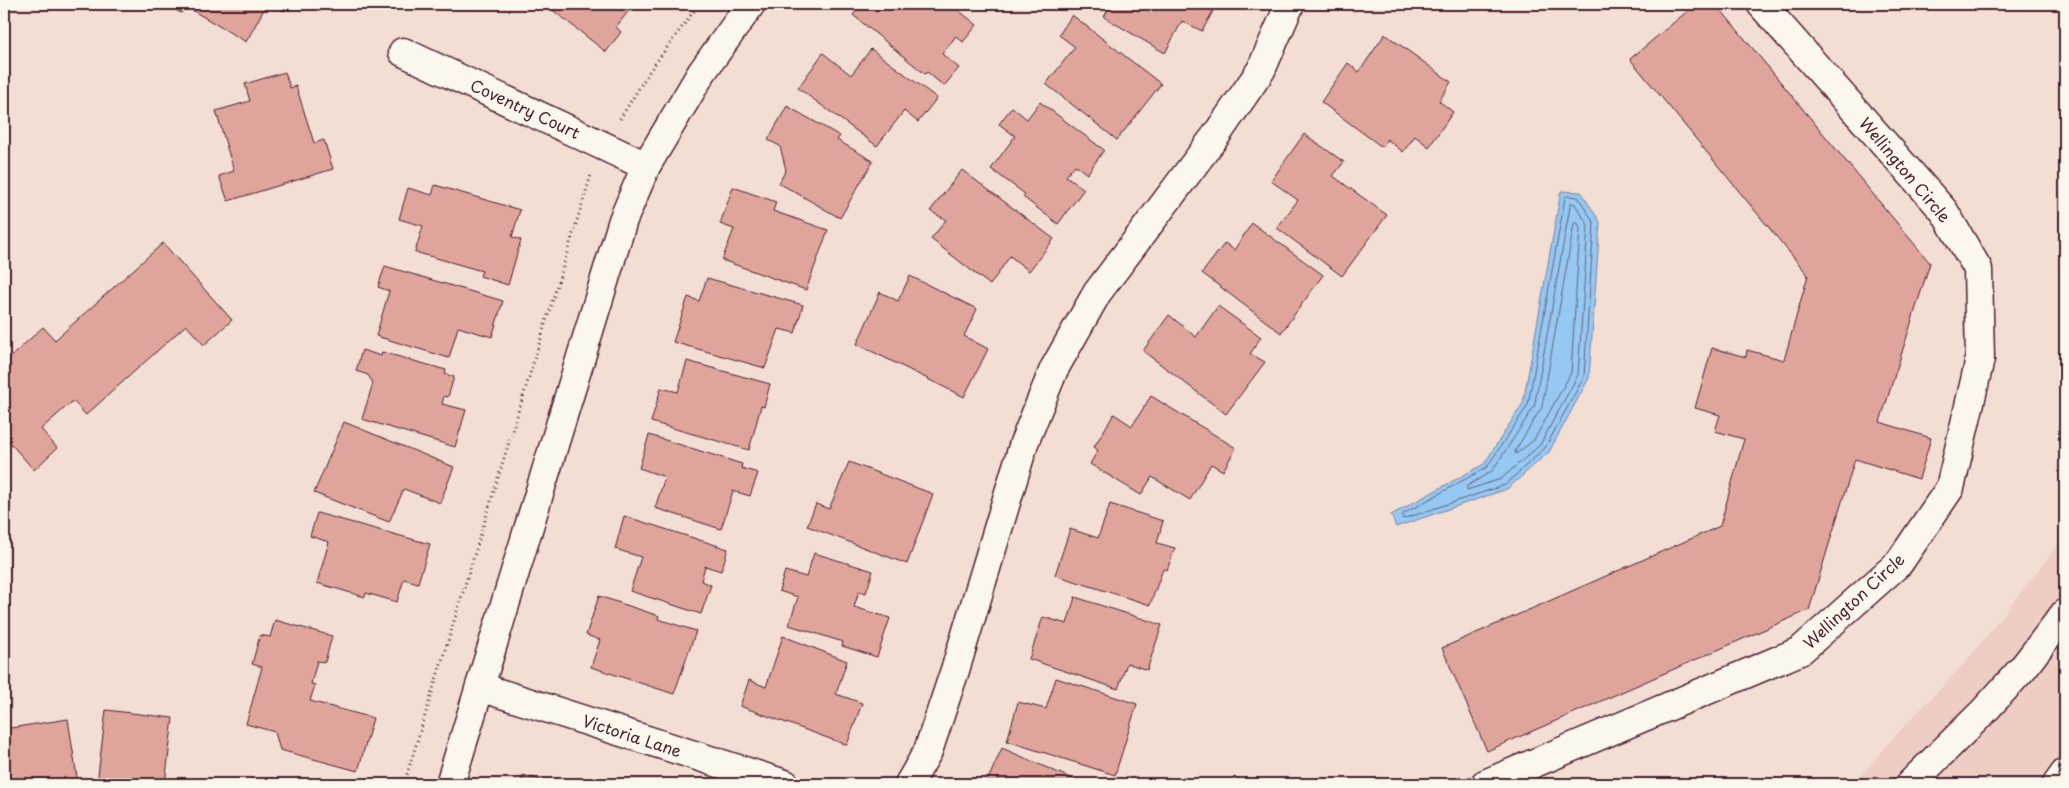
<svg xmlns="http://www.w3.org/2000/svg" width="2069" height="788" font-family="'Playpen Sans',sans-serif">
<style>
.built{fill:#edcdc4}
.water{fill:#95c8f2;stroke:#7784a2}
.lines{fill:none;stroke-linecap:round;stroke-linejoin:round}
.shore{stroke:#68637b;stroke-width:1}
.building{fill:#dfa59d;stroke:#4a1f2b}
.minor-casing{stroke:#4a1f2b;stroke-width:31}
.path{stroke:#4a1f2b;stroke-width:3;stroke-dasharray:1 4;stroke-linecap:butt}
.minor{stroke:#fbf7ec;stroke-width:28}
.labels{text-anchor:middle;stroke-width:5;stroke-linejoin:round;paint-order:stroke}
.street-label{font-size:16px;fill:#4a1f2b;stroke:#fbf7ec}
</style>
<rect width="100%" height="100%" fill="#f3ded4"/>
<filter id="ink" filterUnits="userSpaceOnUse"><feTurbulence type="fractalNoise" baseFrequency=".02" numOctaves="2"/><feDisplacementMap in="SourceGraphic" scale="10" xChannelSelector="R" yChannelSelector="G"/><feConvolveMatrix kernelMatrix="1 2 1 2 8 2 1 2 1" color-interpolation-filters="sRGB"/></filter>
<g filter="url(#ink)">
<polygon class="built" points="2065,536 2065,784 1854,784 1894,737 1965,663"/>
<polygon class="water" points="1561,191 1581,192 1600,222 1589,378 1549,452 1507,489 1396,527 1391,515 1484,464 1523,403"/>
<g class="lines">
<g class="shore">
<polygon points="1567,196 1578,197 1594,223 1584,377 1545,448 1505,485 1403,519 1403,514 1487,467 1528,405 1565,198"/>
<polygon points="1571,203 1575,204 1588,225 1578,375 1540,445 1501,479 1467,490 1467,486 1492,471 1534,407"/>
<polygon points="1577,222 1580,227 1571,373 1534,440 1516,454 1515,451 1542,407 1574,224"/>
</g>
</g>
<g class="building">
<polygon points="165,4 267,4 246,42 185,6 181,13"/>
<polygon points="272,4 289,4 284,11"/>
<polygon points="545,4 634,4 616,27 621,32 606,52"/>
<polygon points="861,4 957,4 962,7 958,10 977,25 963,42 956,36 942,54 959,68 944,86 927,72 925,74 853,15"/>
<polygon points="1111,4 1217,4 1202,31 1182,21 1165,53 1104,17"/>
<polygon points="1696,4 1716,4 1930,263 1880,422 1931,438 1919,479 1855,459 1809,610 1487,751 1442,648 1720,526 1744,439 1715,431 1720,415 1695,408 1712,348 1746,357 1747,350 1784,360 1808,275 1630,59"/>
<polygon points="1072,15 1161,84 1117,140 1046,84 1075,47 1059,35"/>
<polygon points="1385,34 1451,82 1439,101 1453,112 1429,147 1415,136 1403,152 1387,139 1382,147 1321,102 1348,63 1359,72"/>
<polygon points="871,49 937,98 918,122 904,111 877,146 798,88 823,53 851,75"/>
<polygon points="285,72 290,88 296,86 314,143 324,140 333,169 228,201 219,176 234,171 216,111 250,101 245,84"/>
<polygon points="1040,102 1104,150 1087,174 1075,165 1066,176 1084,189 1058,224 1023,197 1025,194 991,169 1015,136 999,124 1012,107 1027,119"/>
<polygon points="787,106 840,136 837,140 873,161 840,218 779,183 786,170 780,146 768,140"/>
<polygon points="1304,134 1344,162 1333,176 1387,215 1342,276 1277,228 1298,200 1271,181"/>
<polygon points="962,170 1054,239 1029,271 1010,256 990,285 931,239 946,220 930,211"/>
<polygon points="435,185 520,210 512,237 521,240 508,285 480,276 482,271 415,252 423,226 399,219 408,188 432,195"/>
<polygon points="733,187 776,202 773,211 828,230 806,290 722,260 734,229 720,224"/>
<polygon points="1252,223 1323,275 1281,333 1202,273 1225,243 1234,250"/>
<polygon points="163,243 232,320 204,345 186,325 86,415 73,401 41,429 57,448 34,470 4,436 4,363 43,327 55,340"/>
<polygon points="385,266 503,301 492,337 458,327 449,358 376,336 389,291 378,287"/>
<polygon points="910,276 977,309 964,336 988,349 964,397 857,344 880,292 898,301"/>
<polygon points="707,278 803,305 795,333 779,329 765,368 673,342 688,297 699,301"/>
<polygon points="1218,306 1261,337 1250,354 1265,362 1226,414 1143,351 1169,315 1196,337"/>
<polygon points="362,350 381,356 382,352 446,370 445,374 454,377 448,397 444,396 442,404 466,410 455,447 362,419 373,383 368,375 356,371"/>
<polygon points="687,361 770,384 764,407 761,406 749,450 651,422 661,388 678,392"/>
<polygon points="1151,396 1236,448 1223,471 1211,464 1190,500 1152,477 1141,495 1090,464 1098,450 1094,447 1114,414 1132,426"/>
<polygon points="344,422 454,467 440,503 404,489 389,522 314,493"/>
<polygon points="649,435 742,464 741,468 758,473 750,496 733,491 721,529 655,508 665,477 639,468"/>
<polygon points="849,462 933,494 907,564 807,526 816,504 829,509"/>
<polygon points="1110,504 1163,521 1157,543 1175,548 1167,570 1163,569 1150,605 1055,575 1070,529 1098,538"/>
<polygon points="317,513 430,544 418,583 404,579 397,602 366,593 365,597 317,583 329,542 310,536"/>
<polygon points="624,516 728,549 721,571 705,566 701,581 711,585 701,614 630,591 641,557 615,549"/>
<polygon points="814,553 873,571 866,593 859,591 854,607 890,618 877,657 842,646 843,642 789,625 798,597 779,591 785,571 806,577"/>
<polygon points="599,596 659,616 658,619 696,631 674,694 591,667 600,640 586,635"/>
<polygon points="1075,597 1162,625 1147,670 1127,663 1118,689 1029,659 1043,617 1067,624"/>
<polygon points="275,620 332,636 325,662 317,661 311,684 315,685 310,701 373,718 358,771 280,750 275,732 246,724 262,667 252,664 260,635 270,637"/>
<polygon points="783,636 847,661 836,694 862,703 847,745 740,706 749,680 766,687"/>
<polygon points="1056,678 1137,704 1115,775 1007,741 1018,702 1046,709"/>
<polygon points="106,710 173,718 165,784 97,784"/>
<polygon points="68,719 78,784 7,784 4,763 4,729"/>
<polygon points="1002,748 1084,784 986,784"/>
<polygon points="523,775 555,784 520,784"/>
<polygon points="271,778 296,784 269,784"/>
</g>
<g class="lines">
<g class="minor-casing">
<g id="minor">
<polyline points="403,52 646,166"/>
<polyline points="480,687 785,784"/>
<polyline points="450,784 623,220 646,166 702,72 751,4"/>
<polyline points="909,784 928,751 956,667 1024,443 1054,369 1097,293 1217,134 1261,70 1290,4"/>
<polyline points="1485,784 1800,651 1899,563 1950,488 1980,359 1978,269 1944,211 1761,4"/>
<polyline points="1910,784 1984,711 2023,668 2065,613"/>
<polyline points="2057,784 2065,773"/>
</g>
</g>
<g class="path">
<polyline points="620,119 649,72 699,4"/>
<polyline points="404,784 591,175"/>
</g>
<use href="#minor" class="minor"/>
</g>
</g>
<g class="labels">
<g class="street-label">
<text transform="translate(525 109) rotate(25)" y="6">Coventry Court</text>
<text transform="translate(1905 170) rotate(50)" y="6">Wellington Circle</text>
<text transform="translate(1854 601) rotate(-43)" y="6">Wellington Circle</text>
<text transform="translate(632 736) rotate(18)" y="6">Victoria Lane</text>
</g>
</g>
<rect width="2069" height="788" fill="none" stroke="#fbf7ec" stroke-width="20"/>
<rect x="10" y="10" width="2049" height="768" fill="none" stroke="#4a1f2b" stroke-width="2" filter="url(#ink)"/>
</svg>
